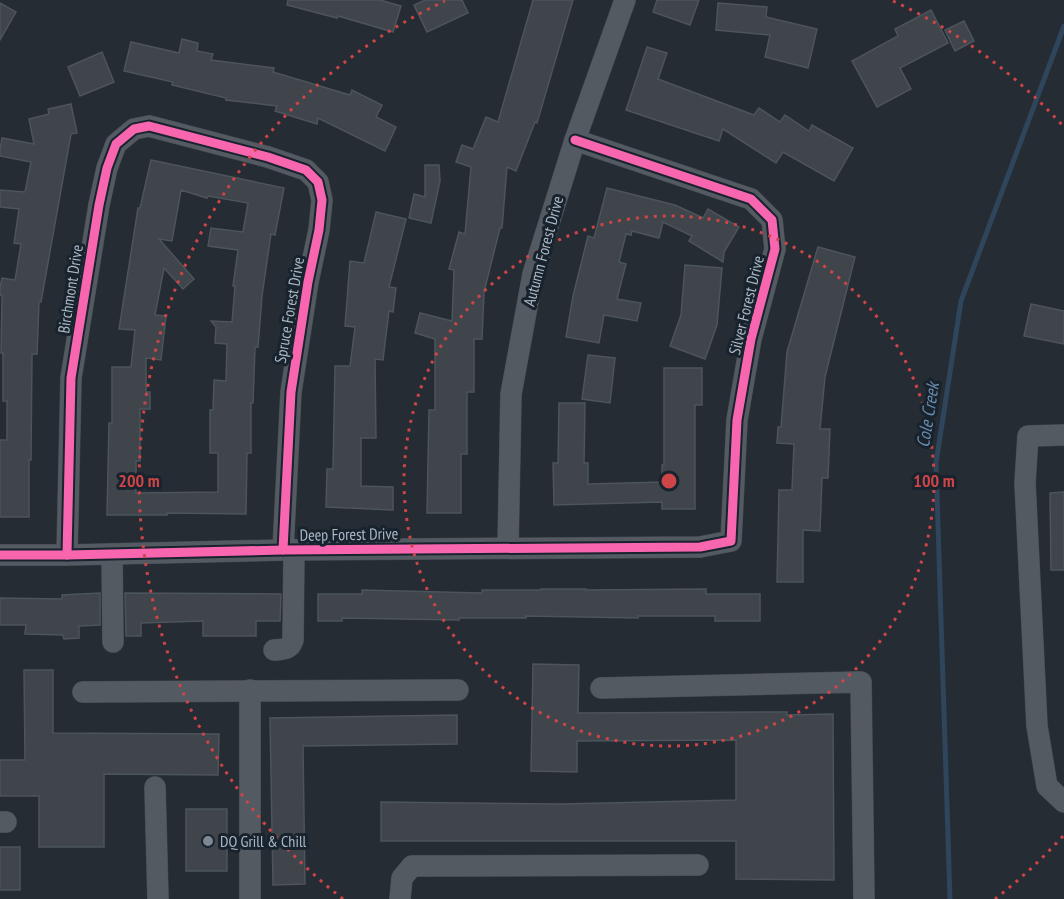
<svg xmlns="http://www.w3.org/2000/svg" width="1064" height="899" font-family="'PT Sans Narrow',sans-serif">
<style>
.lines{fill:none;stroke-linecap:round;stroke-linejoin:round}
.stream{stroke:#2e455c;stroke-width:5}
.building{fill:#3f454b;stroke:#4c545c;stroke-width:1.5;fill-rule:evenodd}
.minor-casing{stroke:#42484e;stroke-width:22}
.minor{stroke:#545a62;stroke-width:21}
.cycleway-casing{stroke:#18232e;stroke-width:13}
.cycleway{stroke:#f766af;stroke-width:9}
.ring{fill:none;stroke:#ce4548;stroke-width:3;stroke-dasharray:3 6}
.poi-dot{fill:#7d8893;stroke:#18232e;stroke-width:2}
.labels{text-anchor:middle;stroke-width:6;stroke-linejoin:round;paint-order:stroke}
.street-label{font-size:16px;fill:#adb9c6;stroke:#18232e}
.poi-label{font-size:16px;fill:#adb9c6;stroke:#18232e;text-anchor:start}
.water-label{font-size:18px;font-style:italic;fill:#6b8dac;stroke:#18232e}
.centre{fill:#ce4548;stroke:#18232e;stroke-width:3}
.ring-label{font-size:18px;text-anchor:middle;font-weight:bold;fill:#ce4548;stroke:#18232e;stroke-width:6;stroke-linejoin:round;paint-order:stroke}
</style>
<rect width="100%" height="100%" fill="#252c33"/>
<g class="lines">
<polyline class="stream" points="950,899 936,463 961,301 1064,26"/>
</g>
<g class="building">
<polygon points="288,0 380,0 401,6 393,32 338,16 337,18 287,5"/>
<polygon points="425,0 462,0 468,13 427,32 414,5"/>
<polygon points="533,0 573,0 537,123 535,122 516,171 507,167 502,228 500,228 484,292 482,339 474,339 474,392 467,392 467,454 461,454 461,513 427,513 429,410 435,410 435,339 415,333 420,313 452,321 454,270 449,269 459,232 465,234 471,167 456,162 462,145 473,149 486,117 498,122"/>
<polygon points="657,0 699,0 690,25 653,12"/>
<polygon points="0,3 16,12 0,40"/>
<polygon points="718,3 767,7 766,17 817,29 808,68 765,57 770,35 716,30"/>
<polygon points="931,10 948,43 900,68 911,89 877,107 852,61 898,36 895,29"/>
<polygon points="964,21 974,41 955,51 945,30"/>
<polygon points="182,39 198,43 197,51 213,54 211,60 274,68 273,72 350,95 352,90 382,105 376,117 396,127 385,151 318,118 317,124 275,111 277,106 226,100 226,98 172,85 173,82 124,71 131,42 179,53"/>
<polygon points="647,47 667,53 658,79 754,115 759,108 780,122 785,115 809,131 812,125 853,148 834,181 783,152 776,163 723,129 719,141 626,110"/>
<polygon points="102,52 114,82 80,96 68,67"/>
<polygon points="71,104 77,133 71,134 41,302 39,302 37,354 32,354 31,460 29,460 29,517 0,517 0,440 7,440 7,401 3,401 3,353 1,353 2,296 0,295 0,288 2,278 15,280 21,244 14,243 19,209 0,207 0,190 25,192 31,162 0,156 0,150 2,138 34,144 29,119 49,114 48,109"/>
<path d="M151,160l133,28 -9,47 -4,-1 -9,62 -4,51h-3l-2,56h-2v50h-4l-1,61 -79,-1v2h-60l2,-92h3v-56h19l4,-37 -16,-1 19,-121h2zM181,190l26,8 1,-2 40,7 -5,29 -32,-4 -3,18 30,4 -5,36h2l-3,36 -21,-1 5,6 -1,16 12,1 -1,37 -12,-1 -1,30h-3v43h8v39l-82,1v-32h4v-52h10v-17h-4v-34l15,2 5,-44 -11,-1 9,-47 19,21 11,-10 -35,-40 13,2z"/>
<polygon points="425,165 439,165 440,181 431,223 409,218 414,194 425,197"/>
<polygon points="607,188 675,205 703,218 708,209 739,227 724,252 723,262 689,241 692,236 663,222 659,238 632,231 631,235 626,234 619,262 626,264 617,299 641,303 637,321 604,315 599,343 566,337 573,296 588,236 594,238"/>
<polygon points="376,212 406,219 389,287 396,288 393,312 389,311 383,360 375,359 376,438 361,438 361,486 393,487 393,510 326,507 327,469 333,469 335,366 350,366 355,327 345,326 350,261 364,263"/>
<polygon points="818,247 855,257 825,377 820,429 830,429 828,478 822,478 820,531 803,530 803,582 777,582 779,490 792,490 794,444 777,443 778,427 781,427 787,352"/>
<polygon points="685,265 722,268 717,325 705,359 670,346 681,315"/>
<polygon points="1031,304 1064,311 1064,344 1024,336"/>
<polygon points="588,355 615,358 610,403 582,399"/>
<polygon points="664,368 702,368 702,405 695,405 695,509 662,509 662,502 554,505 553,463 558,463 559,403 585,403 584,463 588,463 588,484 662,482 662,465 664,465"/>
<polygon points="1064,492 1064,570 1051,570 1050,493"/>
<polygon points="541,589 586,589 586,590 706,589 706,594 760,594 760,621 715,621 715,616 638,616 638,618 526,616 526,618 459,618 459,620 342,618 342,621 318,621 318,594 362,594 362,590 482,593 482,590 541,590"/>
<polygon points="100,593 100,625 79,626 79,638 64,639 63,635 25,634 26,625 0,625 0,598 62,599 62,595"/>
<polygon points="125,593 281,594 280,621 256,621 256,636 203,636 203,621 141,623 141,636 126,636"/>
<polygon points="533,664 579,665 578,713 787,712 787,715 833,714 834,880 736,879 736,841 381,841 381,802 561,804 736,800 736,740 577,741 577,772 531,771"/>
<polygon points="24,670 53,670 53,733 219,734 218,775 104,774 104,847 39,847 39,796 0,796 0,760 25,760"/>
<polygon points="457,715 457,744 303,746 305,884 273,885 270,718"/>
<rect x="186" y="809" width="41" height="62"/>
<rect x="0" y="847" width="20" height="43"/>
</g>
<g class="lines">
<g class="minor-casing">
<g id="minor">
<polyline points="1064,435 1028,436 1025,483 1037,726 1047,786 1064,802"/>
<polyline points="508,548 511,394 533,274 575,140 625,0"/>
<polyline points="112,554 113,642"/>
<polyline points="0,555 67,555 283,550 700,547 731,541 737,420 751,339 775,249 772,220 751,199 575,140"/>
<polyline points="67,555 71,378 99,205 107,168 116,144 134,129 149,126 268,157 306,170 318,182 322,200 319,230 308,282 291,392 283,550"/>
<path d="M274,650c9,-1 16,0 19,-10l1,-90"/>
<polyline points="601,688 861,682 864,899"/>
<polyline points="250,690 250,899"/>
<polyline points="83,692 458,690"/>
<polyline points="155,787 158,899"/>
<polyline points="0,822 6,822"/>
<polyline points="400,899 402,878 412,866 698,865"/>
</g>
</g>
<use href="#minor" class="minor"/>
<g class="cycleway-casing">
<g id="cycleway">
<polyline points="0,555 67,555 283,550 700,547 731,541 737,420 751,339 775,249 772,220 751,199 575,140"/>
<polyline points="67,555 71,378 99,205 107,168 116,144 134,129 149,126 268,157 306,170 318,182 322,200 319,230 308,282 291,392 283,550"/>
</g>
</g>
<use href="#cycleway" class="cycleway"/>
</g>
<g class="ring">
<circle cx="669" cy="481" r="265"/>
<path d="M1063 836A530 530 0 0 1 995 899M343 899A530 530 0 0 1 445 1M893 1A530 530 0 0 1 1063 126"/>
</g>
<circle class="poi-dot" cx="208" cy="841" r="6"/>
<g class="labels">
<g class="street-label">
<text transform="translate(543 251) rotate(-75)" y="6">Autumn Forest Drive</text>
<text transform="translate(70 289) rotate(-81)" y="6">Birchmont Drive</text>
<text transform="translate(746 305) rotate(-76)" y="6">Silver Forest Drive</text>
<text transform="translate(289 310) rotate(-80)" y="6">Spruce Forest Drive</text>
<text transform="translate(349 534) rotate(-1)" y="6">Deep Forest Drive</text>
</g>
<g class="poi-label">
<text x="220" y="847">DQ Grill &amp; Chill</text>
</g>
<g class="water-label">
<text transform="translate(928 415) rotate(-81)" y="6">Cole Creek</text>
</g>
</g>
<circle cx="669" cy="481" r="9" class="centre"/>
<g class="ring-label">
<text x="934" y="487">100 m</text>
<text x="139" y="487">200 m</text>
</g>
</svg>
